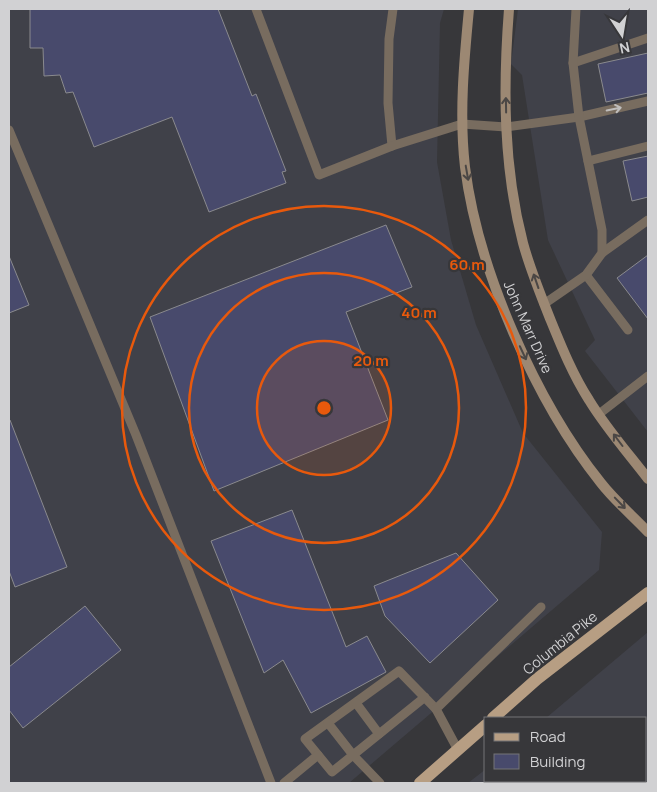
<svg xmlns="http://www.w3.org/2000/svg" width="657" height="792" font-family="Manrope,sans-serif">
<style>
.built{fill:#404149}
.building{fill:#484a6c;stroke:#8a8a8e}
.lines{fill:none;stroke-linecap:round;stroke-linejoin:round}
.lane{stroke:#786c5f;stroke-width:9}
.secondary{stroke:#9c8873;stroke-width:10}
.primary{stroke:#b79e83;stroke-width:12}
.oneway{stroke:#4b4745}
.oneway2{stroke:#bfbdbc}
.ring{fill:none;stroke:#e8590c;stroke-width:2.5}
.labels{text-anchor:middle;stroke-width:4.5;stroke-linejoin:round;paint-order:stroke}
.street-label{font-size:14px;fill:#d1d1d3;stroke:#37373a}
.centre{fill:#e8590c;stroke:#37373a;stroke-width:2.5}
.ring-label{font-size:15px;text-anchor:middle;font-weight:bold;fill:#e8590c;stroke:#37373a;stroke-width:4.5;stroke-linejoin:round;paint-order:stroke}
</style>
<rect width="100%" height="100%" fill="#37373a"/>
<g class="built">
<polygon points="9,9 444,9 440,23 437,162 451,240 476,325 523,433 602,532 599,570 349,783 9,783"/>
<polygon points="518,9 648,9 648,432 585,351 595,340 548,240 522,75 511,64"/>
<polygon points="648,632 648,783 468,783 486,769 486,781 646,781 646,718 546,718"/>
</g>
<g class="building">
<polygon points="30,9 218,9 252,96 256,94 286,171 282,172 286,183 209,212 172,117 94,147 73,92 66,93 60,75 44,76 43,48 30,48"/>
<polygon points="648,53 648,93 606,102 598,64"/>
<polygon points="648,156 648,197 632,201 623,161"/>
<polygon points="386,225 412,287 346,312 388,420 214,491 150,317"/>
<polygon points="648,255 648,319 617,278"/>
<polygon points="9,256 29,305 9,313"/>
<polygon points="10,420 67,567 15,587 9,571 9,421"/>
<polygon points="292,510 346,647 367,636 386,672 311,713 283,660 264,673 211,541"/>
<polygon points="456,553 498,600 430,663 385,616 374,586"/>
<polygon points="85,606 121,650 23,728 9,710 9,667"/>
</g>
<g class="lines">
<g class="lane">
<polyline points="256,9 319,175 392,146 388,103 389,39 393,9"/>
<polyline points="573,63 648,38"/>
<polyline points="9,130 136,435 271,783"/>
<polyline points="392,146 462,124 506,127 579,117 648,101"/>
<polyline points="588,161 648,146"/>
<polyline points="602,253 648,220"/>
<polyline points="586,275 628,330"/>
<polyline points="544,304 586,275 602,253 602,230 579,117 573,63 576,9"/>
<polyline points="599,414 648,376"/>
<polyline points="425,697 332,772 305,739 399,671 436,709"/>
<polyline points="356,703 379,734"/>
<polyline points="328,723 353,755 380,783"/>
<polyline points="458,750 436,709 541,607"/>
<polyline points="284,783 318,755"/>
</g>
<g class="secondary">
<path d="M469,9c-5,52 -10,106 -4,158 13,103 71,235 136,316 14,18 32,33 47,49"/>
<path d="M509,9c-6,78 -6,157 14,234 7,26 18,53 28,78 11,27 22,54 38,79 17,28 39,53 59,79"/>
</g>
<g class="primary">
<polyline points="493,718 537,679 648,593"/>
<polyline points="420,783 486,725"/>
</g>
</g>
<defs><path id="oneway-shaft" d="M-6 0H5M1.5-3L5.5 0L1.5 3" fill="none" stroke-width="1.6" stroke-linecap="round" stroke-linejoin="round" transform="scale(1.25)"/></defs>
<g class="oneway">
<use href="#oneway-shaft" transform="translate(506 105) rotate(-91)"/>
<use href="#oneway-shaft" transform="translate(467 173) rotate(80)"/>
<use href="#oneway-shaft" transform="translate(536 281) rotate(-109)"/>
<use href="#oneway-shaft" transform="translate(523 353) rotate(65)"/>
<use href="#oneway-shaft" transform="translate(618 440) rotate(-127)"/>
<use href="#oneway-shaft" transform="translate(620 503) rotate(46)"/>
</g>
<use class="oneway2" href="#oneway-shaft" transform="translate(614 109) rotate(-12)"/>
<circle cx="324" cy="408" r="67" fill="#e8590c" fill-opacity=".12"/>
<g class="ring">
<circle cx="324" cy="408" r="67"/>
<circle cx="324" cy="408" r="135"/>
<circle cx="324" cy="408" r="202"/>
</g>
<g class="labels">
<g class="street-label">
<text transform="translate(528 327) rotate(66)" y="5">John Marr Drive</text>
<text transform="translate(560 643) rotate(-39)" y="5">Columbia Pike</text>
</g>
</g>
<circle cx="324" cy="408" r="8" class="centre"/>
<g class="ring-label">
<text x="467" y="270">60 m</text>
<text x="419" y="318">40 m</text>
<text x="371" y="366">20 m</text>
</g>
<rect width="657" height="792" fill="none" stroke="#d1d1d3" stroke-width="20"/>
<rect x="484" y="717" width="162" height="65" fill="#37373a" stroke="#757577"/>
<rect x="494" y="733" width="25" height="8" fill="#b79e83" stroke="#757577"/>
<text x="530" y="742" font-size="15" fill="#d1d1d3">Road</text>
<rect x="494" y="754" width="25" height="15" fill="#484a6c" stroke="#757577"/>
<text x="530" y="767" font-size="15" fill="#d1d1d3">Building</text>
<g transform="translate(622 35) rotate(168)" stroke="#37373a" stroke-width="4" paint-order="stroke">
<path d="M0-4L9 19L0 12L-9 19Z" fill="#d1d1d3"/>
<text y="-8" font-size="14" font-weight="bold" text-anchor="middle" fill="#d1d1d3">N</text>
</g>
</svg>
